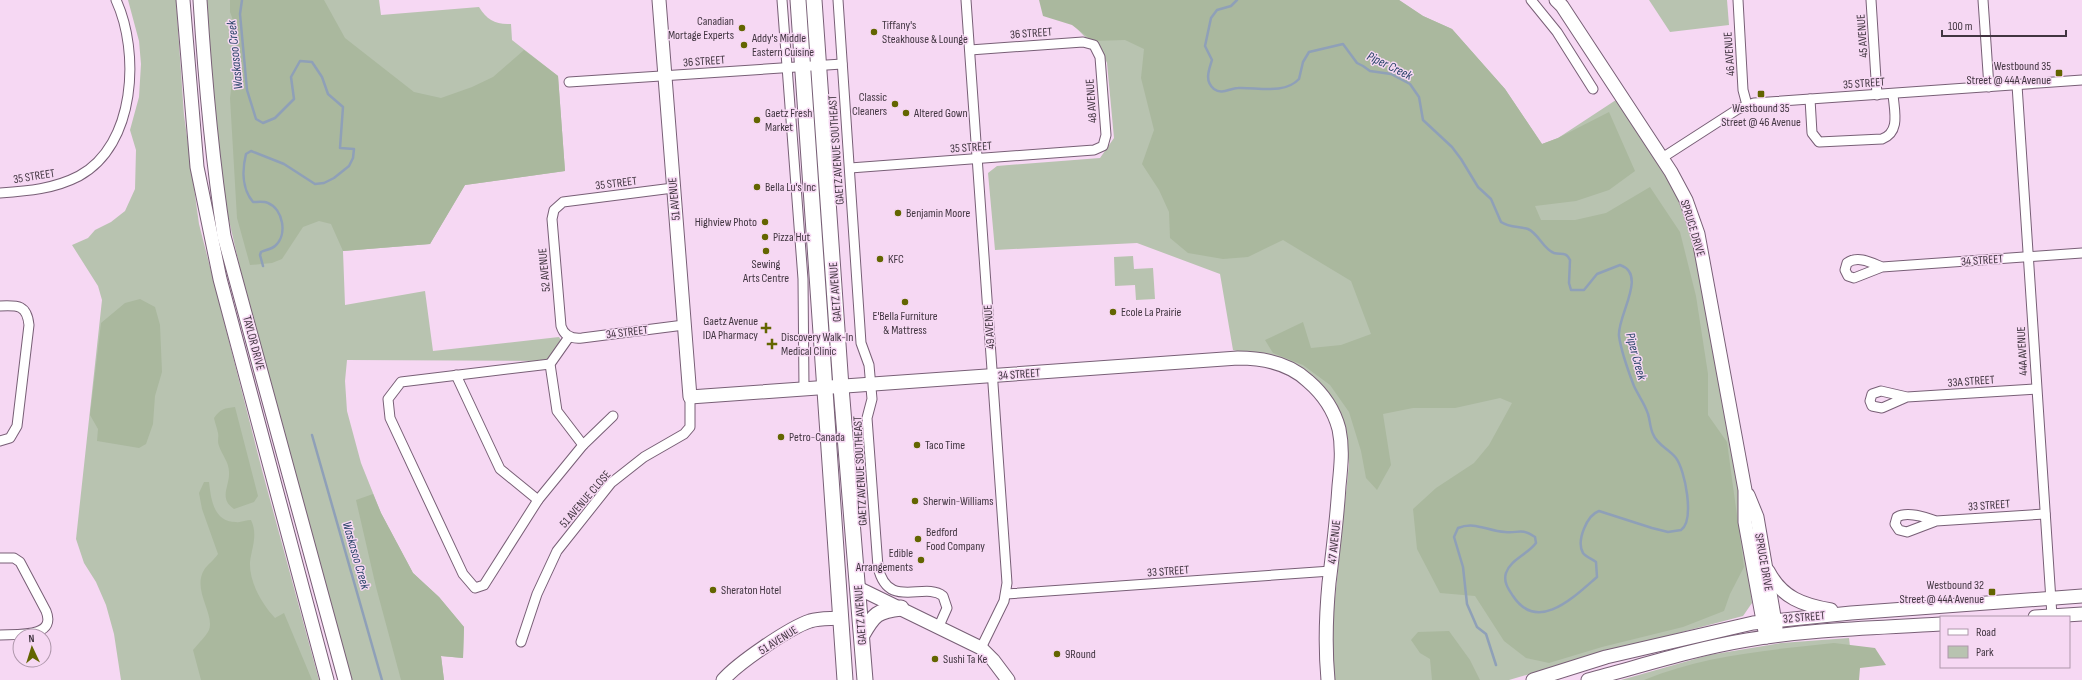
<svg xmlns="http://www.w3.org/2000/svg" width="2082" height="680" font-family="'Sofia Sans Condensed',sans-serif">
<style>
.green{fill:#b8c3b0}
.forest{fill:#aab89e}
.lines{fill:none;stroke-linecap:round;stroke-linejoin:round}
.stream{stroke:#8fa0b8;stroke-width:2.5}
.street-casing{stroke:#785f76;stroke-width:11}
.secondary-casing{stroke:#785f76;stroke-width:15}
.primary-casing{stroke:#785f76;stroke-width:17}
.street{stroke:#fff;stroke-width:9}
.secondary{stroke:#fff;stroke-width:13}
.primary{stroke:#fff;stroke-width:15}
.poi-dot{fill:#636500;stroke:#f6d8f3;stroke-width:1.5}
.labels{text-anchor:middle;stroke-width:3;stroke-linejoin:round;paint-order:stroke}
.poi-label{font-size:12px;fill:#413540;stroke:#f6d8f3;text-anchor:start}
.street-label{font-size:12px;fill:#413540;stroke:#f6d8f3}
.water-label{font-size:13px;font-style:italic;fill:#2b456a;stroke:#f6d8f3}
</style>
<rect width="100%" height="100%" fill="#f6d8f3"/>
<g class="green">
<polygon points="128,0 176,0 184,115 199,224 262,470 319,680 121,680 114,634 106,605 96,582 84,563 76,539 102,300 98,286 72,245 88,238 95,230 111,222 125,211 135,189 136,150 130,130 139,97 141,64 139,41"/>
<path d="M203,0h176l2,15 98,-8c8,13 17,18 32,17l1,16 46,36 7,95 -100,14 -35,59 -87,7 2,54 80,-14 8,60 126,-14 2,3 -12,21 -202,-1 -2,21 2,30 14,52 20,50 32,60 26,24 25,30 -1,31 -22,-2 3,24h-96l-100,-377 -26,-113z"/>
<polygon points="1399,0 1423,16 1452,29 1505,89 1542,144 1558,138 1622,96 1686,200 1745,522 1752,603 1743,616 1606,652 1509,680 1334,680 1332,627 1349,464 1344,431 1334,400 1318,382 1301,367 1233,350 1220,274 1137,243 995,250 988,173 997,166 1100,158 1114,138 1107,63 1099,45 1086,38 1057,8"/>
<polygon points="1649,0 1727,0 1729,25 1670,32"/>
<polygon points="1133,256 1134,269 1153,268 1155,299 1136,300 1135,285 1115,286 1114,257"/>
<polygon points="1849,638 1854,680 1621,680 1709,655 1781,643"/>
</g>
<g class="forest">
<polygon points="230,0 324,0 345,38 414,92 441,98 472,87 493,77 524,50 558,76 565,171 465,185 430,244 343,251 331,224 319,221 303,227 282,259 272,263 250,265 237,218 230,98 238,34 230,12"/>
<polygon points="1039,0 1399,0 1423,16 1452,29 1505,89 1542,144 1558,138 1609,112 1635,171 1609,190 1576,201 1535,206 1541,220 1575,220 1606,213 1650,187 1680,232 1696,296 1708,374 1708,415 1727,442 1744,567 1730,594 1724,611 1683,627 1602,647 1549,663 1526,658 1504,641 1475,596 1440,593 1417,549 1413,509 1436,488 1474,463 1489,445 1512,403 1500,398 1455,408 1413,408 1383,414 1391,465 1377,490 1366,478 1361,451 1349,412 1330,385 1303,365 1273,353 1265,340 1303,322 1311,348 1341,345 1371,334 1351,281 1283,240 1248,257 1223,259 1188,253 1170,238 1169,212 1159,190 1142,164 1154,130 1141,78 1144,49 1125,40 1093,41 1072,25 1043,16"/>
<polygon points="140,299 155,307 160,325 162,372 155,396 153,424 146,444 139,448 97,441 98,429 90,415 101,323 125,303"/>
<path d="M235,407l23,89 -4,6 -20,7c-16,-11 -4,-23 -5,-37 0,-10 -7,-17 -10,-26 -2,-5 0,-9 -1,-13 -1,-5 -3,-10 -4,-15 6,-9 11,-10 21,-11z"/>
<path d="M204,482h5c2,16 4,40 27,40 4,1 10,-2 15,-2 7,15 1,27 -1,42 -1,20 12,42 25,56l9,-5 28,67h-111l-8,-30c4,-5 14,-15 16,-20 6,-16 -17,-40 -5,-60 3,-5 10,-10 14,-16l-16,-45 -3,-16z"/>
<polygon points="373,494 381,513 413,573 439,597 464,627 463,658 441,656 444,680 401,680 376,587 356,500"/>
<polygon points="1449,631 1470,660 1480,680 1432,680 1430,659 1420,653 1411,640 1418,632"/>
<path d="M1834,643l41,5 11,17 -26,3 -1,12h-215c60,-25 126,-30 190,-37z"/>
</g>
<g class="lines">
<g class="stream">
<path d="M242,0l-2,14 7,76 9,29 7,4 12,-5 19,-19 -3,-22 9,-16 12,1 10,15 6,17 15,13 -3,41 14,1 -1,9 -4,8 -15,12 -10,5 -9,1 -31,-20 -33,-13 -5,3c-4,16 -4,35 7,48 5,0 11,-1 15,1 15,6 20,32 7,43 -3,3 -10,4 -14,6l-1,3 3,11"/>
<path d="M1237,0l-6,6 -14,4 -6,8 -6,28 7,14c-3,10 -8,21 2,29 8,6 16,-1 24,-1 19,-1 46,7 61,-9l4,-17 6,-10 34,-8 14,19 6,3 7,5 21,3 19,10 9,13 4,23 29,27 9,12 17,28 13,12 10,23c9,6 18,4 27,7 11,5 15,20 26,24 7,2 12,-2 16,7l-1,23 2,7h13l13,-16 23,-9c28,9 -3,51 -1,71 2,14 10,37 15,50 4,9 11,18 14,28 2,6 2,14 5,20 4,11 16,15 23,24 9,12 19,62 5,72l-13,2 -16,-4 -53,-17c-12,4 -23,30 -16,42 3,4 9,6 13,9l1,15c-22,19 -59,57 -84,19 -4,-6 -10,-14 -7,-23 4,-13 22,-19 30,-30l-1,-6c-15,-10 -17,-3 -30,-5 -18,-1 -30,-11 -47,-4l-4,9 9,30 4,37 10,23 9,7 10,31"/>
<polyline points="312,435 382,680"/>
</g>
<g class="street-casing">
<g id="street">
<polyline points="782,0 803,279 804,389"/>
<path d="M838,0l23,343 8,22 3,34 -5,19 11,149c10,44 46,14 65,29l4,12 -8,18"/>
<polyline points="966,0 1007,583 1004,601 981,648"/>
<polyline points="1531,0 1557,32 1593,89"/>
<polyline points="1738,0 1743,90 1747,105"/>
<polyline points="1871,0 1877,95"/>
<polyline points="1983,0 1989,87"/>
<polyline points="569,82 842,64"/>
<polyline points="2017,85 2052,616"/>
<path d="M1810,99l2,34 7,9 63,-3c19,-7 12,-29 11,-45"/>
<polyline points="1662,158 1738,109 1754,103 2082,80"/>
<polyline points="850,168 1094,150 1103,146 1106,135 1100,57 1094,45 1083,42 970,50"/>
<path d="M673,188l-110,14 -9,8 -2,9 9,107c3,10 11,13 21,12l102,-13"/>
<path d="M0,193c28,-2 54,-4 79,-17 57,-31 61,-124 37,-176"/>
<path d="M1882,267c-10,-4 -24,-12 -35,-4l-2,7 3,6 6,2 28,-11 200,-14"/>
<path d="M0,306c18,-1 27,-1 29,19l-12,101 -7,12 -10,3"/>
<polyline points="569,337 550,364 557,411 583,445"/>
<polyline points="550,364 401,382 388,399 390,418 463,574 475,588 484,585 538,500 583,445 613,416"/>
<polyline points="456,375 500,469 538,500"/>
<polyline points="1907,397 1882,408 1872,406 1870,401 1872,394 1881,391 1907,397 2036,389"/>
<path d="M1936,521c-11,-4 -29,-10 -39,-4l-2,7 4,6 8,2 29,-11 109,-7"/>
<path d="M0,558h14l6,4 26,49c11,27 -29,23 -46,24"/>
<polyline points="1006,594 1331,571"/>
<polyline points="521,642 537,594 557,551 611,483 644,457 684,434 690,427 690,397"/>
</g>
</g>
<g class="secondary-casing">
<g id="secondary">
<polyline points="183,0 197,167 220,279 327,680"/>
<path d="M200,0c5,79 12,158 24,236l121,444"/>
<path d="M659,0l31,397 548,-39c25,0 51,5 70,23 14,12 26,29 31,48 4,19 2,38 0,57 -2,33 -6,65 -10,97 -3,32 -4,65 -1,97"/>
<polyline points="1556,0 1562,6 1671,172 1686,200 1698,234 1745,490 1745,522 1766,637"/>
<polyline points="1748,495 1757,517 1776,628"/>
<path d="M1768,571c14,27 35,34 63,39"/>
<polyline points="858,588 981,648 993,660 1008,680"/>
<polyline points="2035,617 2082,614"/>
<path d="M723,680c15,-17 66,-52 87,-59 10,-3 21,-2 31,-3"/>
<polyline points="1533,680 1606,657 1753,623 1851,613 2082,596"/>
<path d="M1588,680c53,-14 105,-31 159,-40 64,-11 130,-12 194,-16"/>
</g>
</g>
<g class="primary-casing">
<g id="primary">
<polyline points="798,0 845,680"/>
<polyline points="814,0 841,387 865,680"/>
<path d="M862,635c12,-21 15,-24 39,-27"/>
</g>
</g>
<use href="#street" class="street"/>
<use href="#secondary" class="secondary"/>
<use href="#primary" class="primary"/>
</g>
<g class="poi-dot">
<circle cx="742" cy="28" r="4"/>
<circle cx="874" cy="32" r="4"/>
<circle cx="744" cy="45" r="4"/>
<rect x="2055" y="69" width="8" height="8" rx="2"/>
<rect x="1757" y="90" width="8" height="8" rx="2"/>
<circle cx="895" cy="104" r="4"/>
<circle cx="906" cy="113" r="4"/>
<circle cx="757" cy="120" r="4"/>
<circle cx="757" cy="187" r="4"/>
<circle cx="898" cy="213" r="4"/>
<circle cx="765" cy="222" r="4"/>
<circle cx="765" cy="237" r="4"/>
<circle cx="766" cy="251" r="4"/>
<circle cx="880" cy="259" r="4"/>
<circle cx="905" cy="302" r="4"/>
<circle cx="1113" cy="312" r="4"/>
<path d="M764 322h4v4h4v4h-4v4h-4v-4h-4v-4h4z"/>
<path d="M770 338h4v4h4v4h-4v4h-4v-4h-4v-4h4z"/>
<circle cx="781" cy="437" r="4"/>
<circle cx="917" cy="445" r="4"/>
<circle cx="915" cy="501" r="4"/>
<circle cx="918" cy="539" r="4"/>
<circle cx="921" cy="560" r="4"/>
<circle cx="713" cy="590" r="4"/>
<rect x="1988" y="588" width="8" height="8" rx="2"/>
<circle cx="1057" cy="654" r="4"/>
<circle cx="935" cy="659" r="4"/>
</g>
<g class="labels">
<g class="poi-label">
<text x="734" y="25" text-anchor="end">Canadian<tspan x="734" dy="14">Mortage Experts</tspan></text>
<text x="882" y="29">Tiffany's<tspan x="882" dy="14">Steakhouse &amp; Lounge</tspan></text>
<text x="752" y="42">Addy's Middle<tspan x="752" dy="14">Eastern Cuisine</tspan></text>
<text x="2051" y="70" text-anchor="end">Westbound 35<tspan x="2051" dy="14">Street @ 44A Avenue</tspan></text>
<text x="887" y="101" text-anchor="end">Classic<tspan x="887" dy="14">Cleaners</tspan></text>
<text x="1761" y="112" text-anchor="middle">Westbound 35<tspan x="1761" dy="14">Street @ 46 Avenue</tspan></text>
<text x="765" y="117">Gaetz Fresh<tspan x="765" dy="14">Market</tspan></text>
<text x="914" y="117">Altered Gown</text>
<text x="765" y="191">Bella Lu's Inc</text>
<text x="906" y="217">Benjamin Moore</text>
<text x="757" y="226" text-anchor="end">Highview Photo</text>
<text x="773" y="241">Pizza Hut</text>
<text x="888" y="263">KFC</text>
<text x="766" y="268" text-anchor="middle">Sewing<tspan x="766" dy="14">Arts Centre</tspan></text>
<text x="1121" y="316">Ecole La Prairie</text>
<text x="905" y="320" text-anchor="middle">E'Bella Furniture<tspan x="905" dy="14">&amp; Mattress</tspan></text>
<text x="758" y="325" text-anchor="end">Gaetz Avenue<tspan x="758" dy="14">IDA Pharmacy</tspan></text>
<text x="781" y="341">Discovery Walk-In<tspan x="781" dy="14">Medical Clinic</tspan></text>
<text x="789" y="441">Petro-Canada</text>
<text x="925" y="449">Taco Time</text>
<text x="923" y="505">Sherwin-Williams</text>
<text x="926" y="536">Bedford<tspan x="926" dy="14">Food Company</tspan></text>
<text x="913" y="557" text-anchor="end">Edible<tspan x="913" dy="14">Arrangements</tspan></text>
<text x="1984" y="589" text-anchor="end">Westbound 32<tspan x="1984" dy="14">Street @ 44A Avenue</tspan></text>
<text x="721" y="594">Sheraton Hotel</text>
<text x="1065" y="658">9Round</text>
<text x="943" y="663">Sushi Ta Ke</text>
</g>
<g class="street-label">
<text transform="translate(1031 33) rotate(-4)" y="4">36 STREET</text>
<text transform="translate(1862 36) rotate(-94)" y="4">45 AVENUE</text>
<text transform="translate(1729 54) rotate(-94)" y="4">46 AVENUE</text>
<text transform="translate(704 61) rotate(-4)" y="4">36 STREET</text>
<text transform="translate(1864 83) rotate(-4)" y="4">35 STREET</text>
<text transform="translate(1091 101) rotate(-94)" y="4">48 AVENUE</text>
<text transform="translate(971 147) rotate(-4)" y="4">35 STREET</text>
<text transform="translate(836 150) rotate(-94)" y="4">GAETZ AVENUE SOUTHEAST</text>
<text transform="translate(34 176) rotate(-9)" y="4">35 STREET</text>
<text transform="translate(616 183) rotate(-7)" y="4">35 STREET</text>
<text transform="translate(674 199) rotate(-95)" y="4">51 AVENUE</text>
<text transform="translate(1693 228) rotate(73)" y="4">SPRUCE DRIVE</text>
<text transform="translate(1982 260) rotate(-4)" y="4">34 STREET</text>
<text transform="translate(544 270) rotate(-95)" y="4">52 AVENUE</text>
<text transform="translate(835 292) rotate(-94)" y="4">GAETZ AVENUE</text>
<text transform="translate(989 327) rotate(-94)" y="4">49 AVENUE</text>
<text transform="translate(627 332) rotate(-7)" y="4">34 STREET</text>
<text transform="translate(254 343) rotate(75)" y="4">TAYLOR DRIVE</text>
<text transform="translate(2022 351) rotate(-93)" y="4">44A AVENUE</text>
<text transform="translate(1019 374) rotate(-4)" y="4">34 STREET</text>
<text transform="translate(1971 381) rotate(-4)" y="4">33A STREET</text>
<text transform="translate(860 471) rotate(-93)" y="4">GAETZ AVENUE SOUTHEAST</text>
<text transform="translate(585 499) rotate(-49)" y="4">51 AVENUE CLOSE</text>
<text transform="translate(1989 505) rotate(-4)" y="4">33 STREET</text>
<text transform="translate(1334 542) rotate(-84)" y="4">47 AVENUE</text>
<text transform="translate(1764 562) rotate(80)" y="4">SPRUCE DRIVE</text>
<text transform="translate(1168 571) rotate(-4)" y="4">33 STREET</text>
<text transform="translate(860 615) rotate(-94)" y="4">GAETZ AVENUE</text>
<text transform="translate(1804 617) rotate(-5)" y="4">32 STREET</text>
<text transform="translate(778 640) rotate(-32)" y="4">51 AVENUE</text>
</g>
<g class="water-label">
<text transform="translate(234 55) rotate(-96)" y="5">Waskasoo Creek</text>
<text transform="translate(1390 65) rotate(26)" y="5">Piper Creek</text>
<text transform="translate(1637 356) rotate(75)" y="5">Piper Creek</text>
<text transform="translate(357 555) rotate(74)" y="5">Waskasoo Creek</text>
</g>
</g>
<rect x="1940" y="616" width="130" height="52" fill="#f6d8f3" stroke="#ae97ab"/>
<rect x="1948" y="629" width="20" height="6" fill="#ffffff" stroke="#ae97ab"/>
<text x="1976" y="636" font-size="12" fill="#413540">Road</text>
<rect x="1948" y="646" width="20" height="12" fill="#b8c3b0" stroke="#ae97ab"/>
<text x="1976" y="656" font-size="12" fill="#413540">Park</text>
<g transform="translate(32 648) rotate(356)"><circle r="19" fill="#f6d8f3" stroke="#ae97ab"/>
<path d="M0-3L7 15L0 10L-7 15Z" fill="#636500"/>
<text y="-6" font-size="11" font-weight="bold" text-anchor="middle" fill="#413540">N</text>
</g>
<path d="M1942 30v6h124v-6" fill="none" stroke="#413540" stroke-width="2"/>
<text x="1948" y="30" font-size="12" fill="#413540" stroke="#f6d8f3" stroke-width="3" paint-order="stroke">100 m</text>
</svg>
